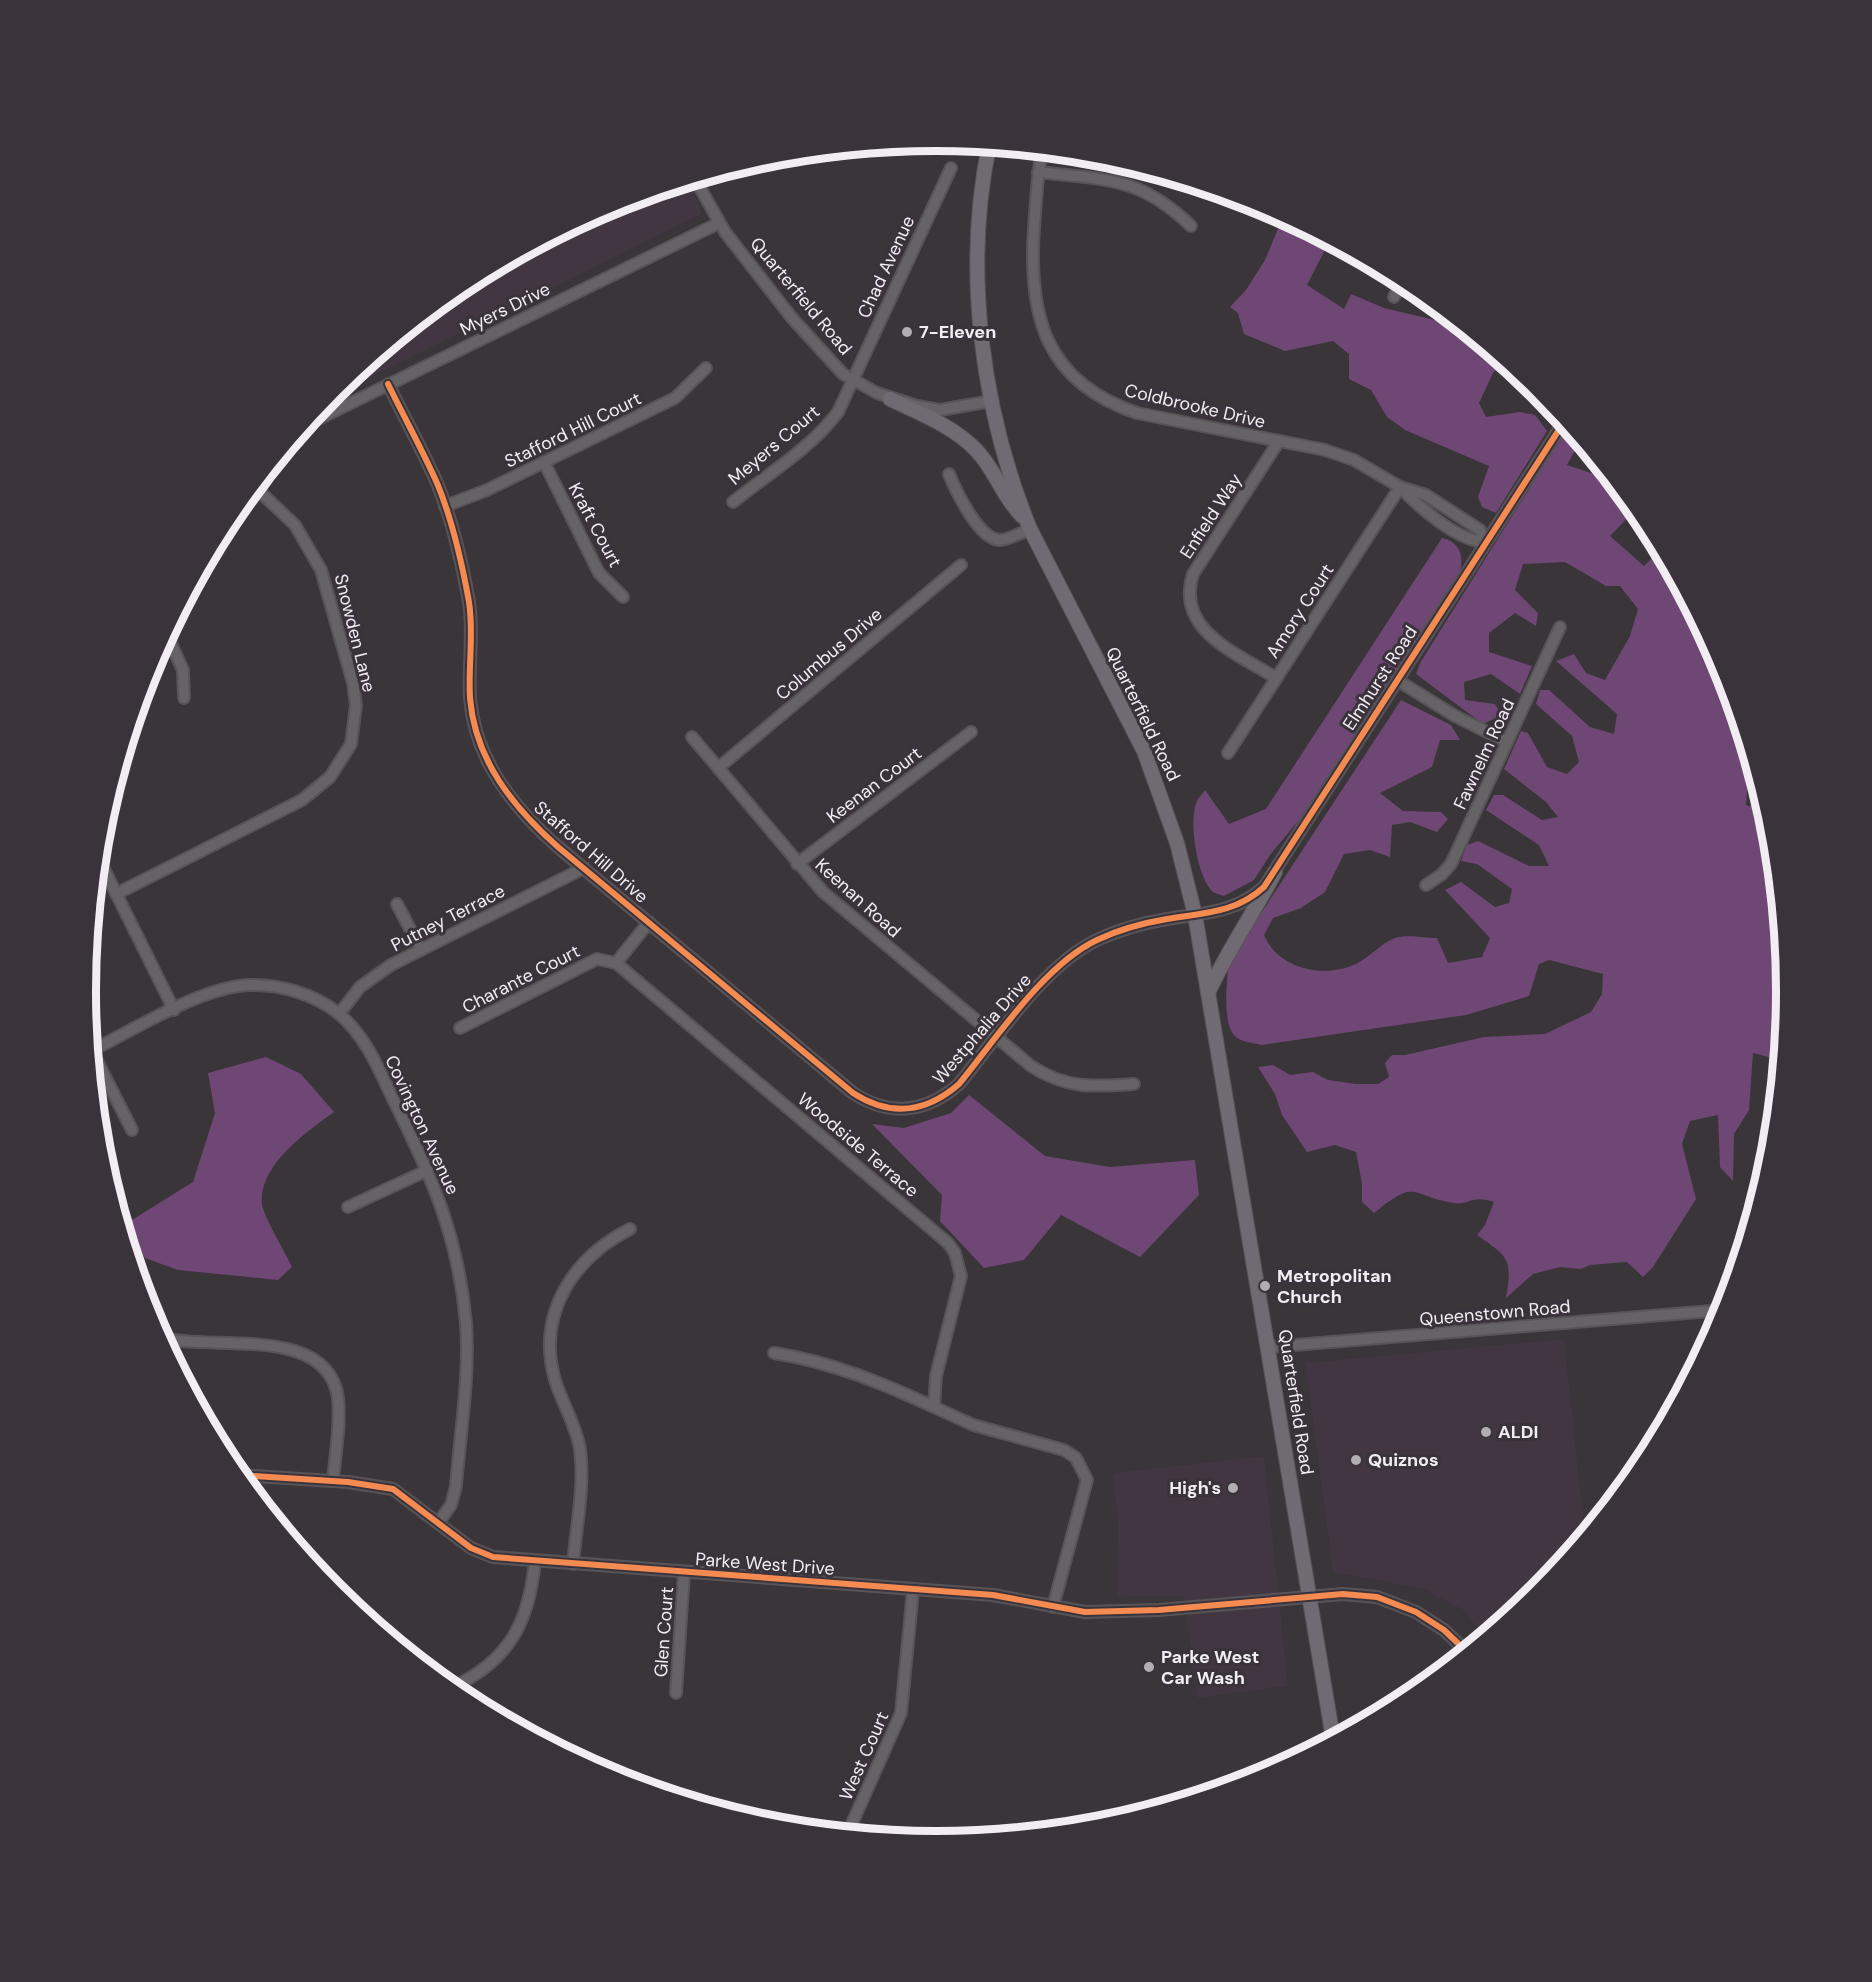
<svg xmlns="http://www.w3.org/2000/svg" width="1872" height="1982" font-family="'DM Sans',sans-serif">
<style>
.built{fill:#413642}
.green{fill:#6f4775}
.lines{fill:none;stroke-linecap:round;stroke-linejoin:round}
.minor-casing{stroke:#575357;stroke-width:14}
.major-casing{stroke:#575357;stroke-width:16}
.minor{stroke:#656366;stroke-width:10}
.major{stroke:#706b72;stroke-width:14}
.cycleway-casing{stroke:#3a333b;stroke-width:10}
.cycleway{stroke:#f68b52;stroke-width:6}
.poi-dot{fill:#b1adb1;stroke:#3a333b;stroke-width:2}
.labels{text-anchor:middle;stroke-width:6;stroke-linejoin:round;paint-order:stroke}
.street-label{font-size:18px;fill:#f2edf2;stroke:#3a333b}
.poi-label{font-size:18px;font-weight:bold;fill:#f2edf2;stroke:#3a333b;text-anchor:start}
.rim{fill:none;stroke:#f2edf2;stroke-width:8}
</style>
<rect width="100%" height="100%" fill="#393539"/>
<g class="built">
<polygon points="691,181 702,214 328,398 335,389 464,284 611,205"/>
<polygon points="1564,1339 1585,1534 1537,1593 1483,1637 1465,1611 1424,1589 1333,1572 1305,1363"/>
<polygon points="1264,1456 1288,1686 1197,1698 1184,1596 1117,1597 1118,1525 1113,1473"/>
</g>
<g class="green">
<polygon points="1283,217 1329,242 1307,285 1344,309 1351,294 1384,308 1460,326 1512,369 1494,371 1479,403 1486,417 1520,412 1535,415 1547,431 1496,513 1482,507 1478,497 1489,466 1405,430 1387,417 1371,390 1349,379 1349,354 1333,341 1285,351 1244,334 1238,313 1230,307 1246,290 1265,260"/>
<path d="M1568,427l12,14 -13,24 45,15 24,29 -26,27 34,30 16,-16 62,116 30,99 -4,12 -2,28 20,5 4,15 16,166 -7,71 -2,-3 -24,-6 -4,57 -15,24 -1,47 -13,-14 -2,-52 -28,6 -8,23 14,55 -43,68 -10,10 -16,-15 -37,3 -9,4 -21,-2 -27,7 -27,24c7,-40 2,-41 -29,-63l8,-10 9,-23c-24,-8 -25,4 -40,1 -45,-7 -36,-26 -80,10l-12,-11v-18l-6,-32 -21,-7 -28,7 -25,-37 -7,-21 -17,-27 15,-2 17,10 23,-3 15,8 28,4h22l11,-7 -4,-14 7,-8h13l79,-18 61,-3 46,-22 11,-18 1,-20 -54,-14 -10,4 -10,32 -63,19 -205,30c-7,-2 -18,-3 -24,-7 -16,-11 -10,-59 -8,-76l172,-262 50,25 9,15h-20l-8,27 -52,26 23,18 38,1 7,7 -11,13 -27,-10 -18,3 -2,32 -20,-7 -26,4 -19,38 -24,16 -28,10 -9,17c14,34 60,44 92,29 14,-7 24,-20 39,-26 11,-4 30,0 42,0l11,25 34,-6 8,-19 -45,-48 16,-8 34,25 14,-4 3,-14 -35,-25 -16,-3 6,-16 11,-4 51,25h20l-10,-21 -53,-35 8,-15h9l39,25 16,-3 -12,-15 -42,-33 17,-38 7,2 19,34 20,7 12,-12 -7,-26 -36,-32 4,-14h9l41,37 24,7 3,-20 -61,-53 18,-7 12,19 19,7 25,-44 8,-27 -18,-23h-14l-41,-24 -42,2 -8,26 23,23 -2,13 -21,-13 -26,20v19l43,14 -12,28 -29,-20 -27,8 1,18 30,4 7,11 -19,9 -67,-50 4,-11z"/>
<path d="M1442,538c20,4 23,22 16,39l-159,243 -29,35 -16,25 -30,16c-5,-2 -10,-2 -13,-6 -14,-16 -23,-69 -14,-89 2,-4 6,-8 8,-11l24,34 37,-15z"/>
<path d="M266,1057l35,17 33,38c-27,20 -76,53 -72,92 1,11 24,50 30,63l-14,13 -100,-10 -33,-12 -18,-35 66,-41 22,-69 -7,-40z"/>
<polygon points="969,1095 1045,1156 1110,1167 1195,1160 1199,1195 1140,1257 1061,1215 1024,1260 984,1268 940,1221 942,1195 872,1124 904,1128 951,1113"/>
</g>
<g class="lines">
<g class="minor-casing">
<g id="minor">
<path d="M1042,151c-5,25 -6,51 -8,77 -6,88 11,154 103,185l188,37 29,10 46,27 26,8 54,35 5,12c-28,-1 -66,-35 -85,-55"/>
<path d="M1038,172c68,8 101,4 153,54"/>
<polyline points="695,179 725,232 792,318 843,374 877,393 917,406 940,410 991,401"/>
<polyline points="1394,297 1402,280"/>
<path d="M388,384c16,33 34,65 49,99 15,36 25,80 32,119 5,32 -1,64 1,96 5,62 43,109 88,149l295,246c37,24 73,20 106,-9 37,-45 85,-119 138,-144 23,-11 46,-17 70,-21 36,-6 69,-6 97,-32l300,-465"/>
<polyline points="306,425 719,223"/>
<polyline points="544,462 599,573 623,597"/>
<path d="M949,474c7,17 29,64 50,66 10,0 21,-7 31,-11"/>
<path d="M733,502c35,-28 78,-54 105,-90l113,-244"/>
<polyline points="445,506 487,490 675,398 706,368"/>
<polyline points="167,635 183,670 184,698"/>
<path d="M1276,678c-39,-25 -101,-47 -83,-104l86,-133"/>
<polyline points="1397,680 1455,716 1507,742"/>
<path d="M692,737l131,155 208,174c35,23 62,21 103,18"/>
<polyline points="1228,753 1400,487"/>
<polyline points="718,768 961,565"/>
<polyline points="99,859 174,1010"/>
<polyline points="797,864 971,732"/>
<polyline points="1426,885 1441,875 1451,864 1560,627"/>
<polyline points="116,894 302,800 330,777 351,744 356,705 353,683 321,570 295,525 255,487"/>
<polyline points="397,904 421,950"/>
<polyline points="616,963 948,1243 955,1253 961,1276 936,1376 934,1407 973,1425 1064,1450 1076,1458 1087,1480 1053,1607"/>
<polyline points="339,1014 360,987 391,965 584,868"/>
<polyline points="460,1028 597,959 616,963 649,922"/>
<path d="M91,1051c44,-22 110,-64 158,-66 31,-1 65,9 89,28 26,21 40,54 54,84 39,78 66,137 74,226 4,54 -6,110 -10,163l-5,19 -13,18"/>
<polyline points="92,1051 132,1130"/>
<polyline points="348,1207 428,1170"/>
<path d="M162,1338c51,13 166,-14 176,60 3,27 -3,56 -5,83"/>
<polyline points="1269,1347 1724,1310"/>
<path d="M774,1353c57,9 108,30 160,54"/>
<polyline points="238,1475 348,1482 393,1489 471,1548 493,1557 993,1595 1085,1612 1159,1610 1343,1594 1377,1597 1416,1612 1444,1630 1466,1651"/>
<path d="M573,1564c3,-37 12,-78 7,-115 -4,-24 -18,-46 -25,-69 -19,-66 18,-122 75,-151"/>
<path d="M451,1688c58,-27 78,-65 84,-127"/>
<polyline points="676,1693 684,1573"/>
<polyline points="850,1828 901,1713 913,1590"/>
</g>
</g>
<g class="major-casing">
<g id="major">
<path d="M989,146c-26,125 -7,265 41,383l114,222 33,92 18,72 138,823"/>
<path d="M890,399c29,14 65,28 87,52 19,20 25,45 45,65"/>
<path d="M1208,993c19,-42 46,-80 67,-121"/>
</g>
</g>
<use href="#minor" class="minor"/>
<use href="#major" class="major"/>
<g class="cycleway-casing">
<g id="cycleway">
<path d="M388,384c16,33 34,65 49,99 15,36 25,80 32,119 5,32 -1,64 1,96 5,62 43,109 88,149l295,246c37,24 73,20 106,-9 37,-45 85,-119 138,-144 23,-11 46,-17 70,-21 36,-6 69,-6 97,-32l300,-465"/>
<polyline points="238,1475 348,1482 393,1489 471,1548 493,1557 993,1595 1085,1612 1159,1610 1343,1594 1377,1597 1416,1612 1444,1630 1466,1651"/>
</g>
</g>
<use href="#cycleway" class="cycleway"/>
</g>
<g class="poi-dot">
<circle cx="907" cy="332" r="6"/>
<circle cx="1265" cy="1286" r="6"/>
<circle cx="1486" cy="1432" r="6"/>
<circle cx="1356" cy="1460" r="6"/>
<circle cx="1233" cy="1488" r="6"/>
<circle cx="1149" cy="1667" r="6"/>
</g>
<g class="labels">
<g class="street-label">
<text transform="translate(886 267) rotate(-65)" y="6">Chad Avenue</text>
<text transform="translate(801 296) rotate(50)" y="6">Quarterfield Road</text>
<text transform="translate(505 309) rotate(-26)" y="6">Myers Drive</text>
<text transform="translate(1195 406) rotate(13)" y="6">Coldbrooke Drive</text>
<text transform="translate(573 430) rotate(-26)" y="6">Stafford Hill Court</text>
<text transform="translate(774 445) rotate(-40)" y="6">Meyers Court</text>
<text transform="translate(1211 516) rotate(-57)" y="6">Enfield Way</text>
<text transform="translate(595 525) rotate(62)" y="6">Kraft Court</text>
<text transform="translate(1300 611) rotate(-57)" y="6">Amory Court</text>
<text transform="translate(355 633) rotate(76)" y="6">Snowden Lane</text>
<text transform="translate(829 654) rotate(-40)" y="6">Columbus Drive</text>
<text transform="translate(1380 678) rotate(-57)" y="6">Elmhurst Road</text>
<text transform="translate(1143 714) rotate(64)" y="6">Quarterfield Road</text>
<text transform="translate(1484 754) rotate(-65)" y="6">Fawnelm Road</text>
<text transform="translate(874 785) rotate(-37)" y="6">Keenan Court</text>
<text transform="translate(591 852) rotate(41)" y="6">Stafford Hill Drive</text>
<text transform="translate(858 898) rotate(42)" y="6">Keenan Road</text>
<text transform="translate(448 918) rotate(-27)" y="6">Putney Terrace</text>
<text transform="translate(521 979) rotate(-27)" y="6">Charante Court</text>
<text transform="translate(982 1029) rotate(-49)" y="6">Westphalia Drive</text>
<text transform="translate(422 1125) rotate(65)" y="6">Covington Avenue</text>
<text transform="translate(858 1145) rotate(40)" y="6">Woodside Terrace</text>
<text transform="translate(1495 1313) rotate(-5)" y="6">Queenstown Road</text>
<text transform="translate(1296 1402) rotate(81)" y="6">Quarterfield Road</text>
<text transform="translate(765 1564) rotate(4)" y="6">Parke West Drive</text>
<text transform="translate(664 1632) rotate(-86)" y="6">Glen Court</text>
<text transform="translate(864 1756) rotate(-66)" y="6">West Court</text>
</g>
<g class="poi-label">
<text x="919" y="338">7-Eleven</text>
<text x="1277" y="1282">Metropolitan<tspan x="1277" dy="21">Church</tspan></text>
<text x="1498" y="1438">ALDI</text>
<text x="1368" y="1466">Quiznos</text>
<text x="1221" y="1494" text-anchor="end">High's</text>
<text x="1161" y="1663">Parke West<tspan x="1161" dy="21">Car Wash</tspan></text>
</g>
</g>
<path d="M0 0H1872V1982H0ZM96 991a840 840 0 1 1 1680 0a840 840 0 1 1-1680 0Z" fill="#3a333b" fill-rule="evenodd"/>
<path class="rim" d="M96 991a840 840 0 1 1 1680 0a840 840 0 1 1-1680 0Z"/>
</svg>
